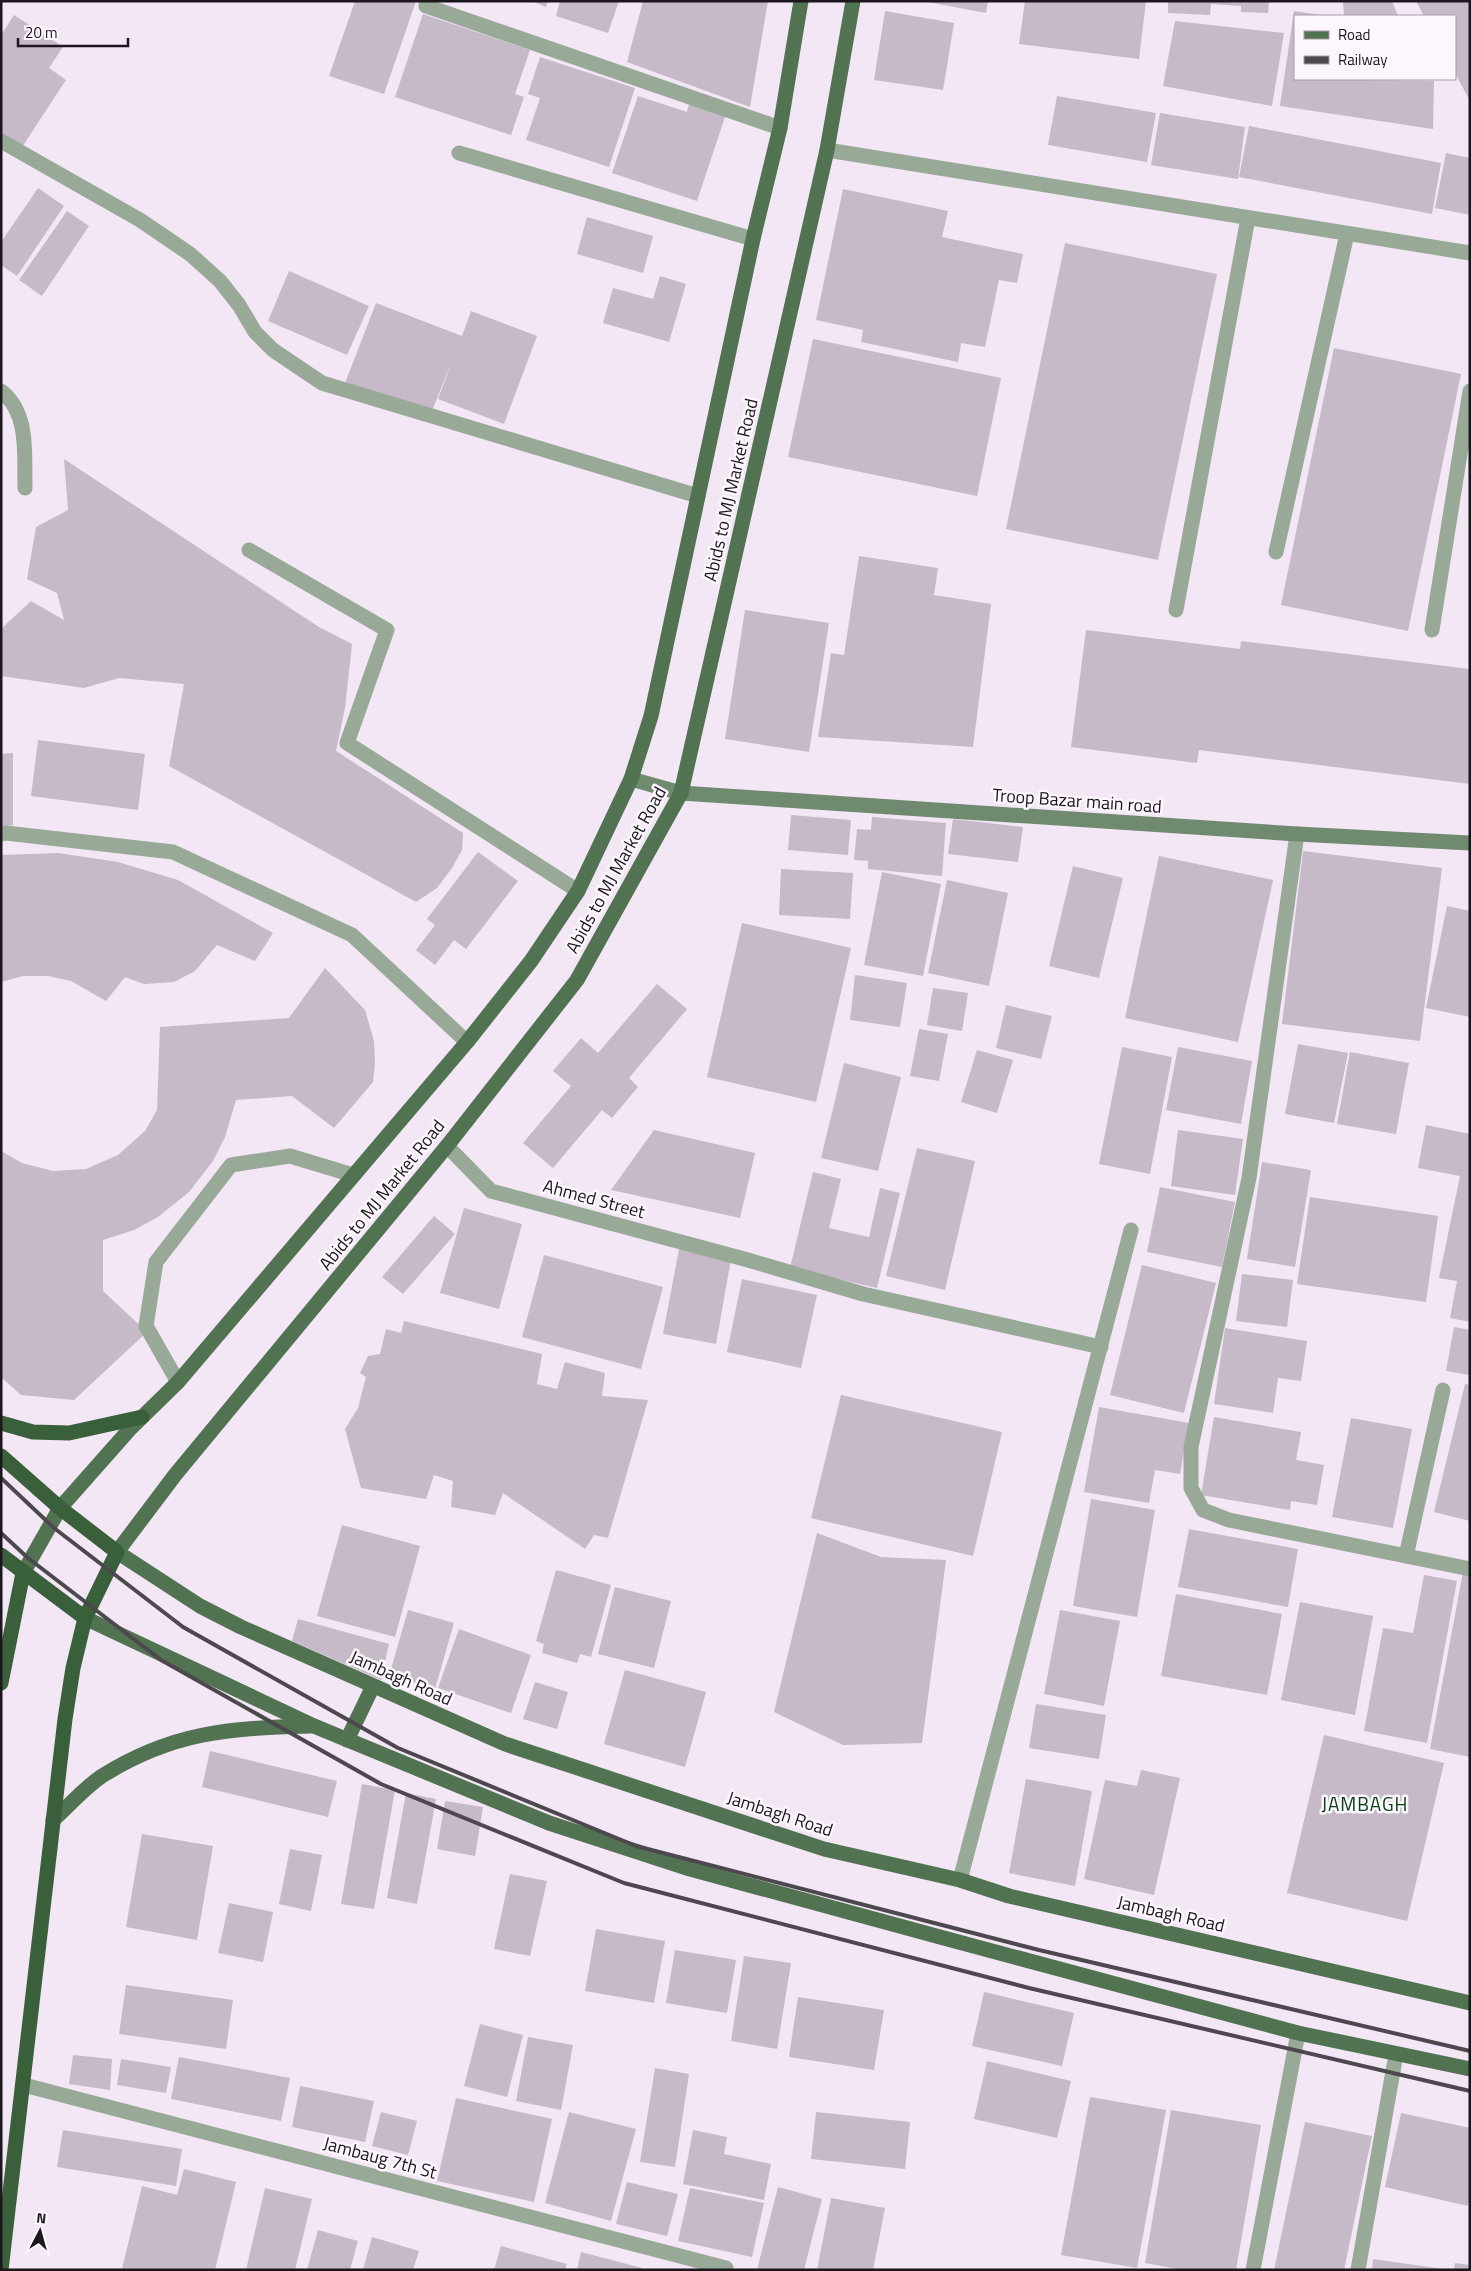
<svg xmlns="http://www.w3.org/2000/svg" width="1471" height="2271" font-family="'Titillium Web',sans-serif">
<style>
.building{fill:#c6bac8}
.lines{fill:none;stroke-linecap:round;stroke-linejoin:round}
.lane{stroke:#98aa97;stroke-width:15}
.street{stroke:#98aa97;stroke-width:15}
.secondary{stroke:#6f8a6f;stroke-width:15}
.primary{stroke:#527352;stroke-width:15}
.highway{stroke:#39603a;stroke-width:15}
.rail{stroke:#4d474e;stroke-width:4}
.labels{text-anchor:middle;stroke-width:5;stroke-linejoin:round;paint-order:stroke}
.street-label{font-size:18px;fill:#1b171c;stroke:#fdf6fe}
.neighbourhood-label{font-size:19px;letter-spacing:1px;fill:#06430f;stroke:#fdf6fe}
</style>
<rect width="100%" height="100%" fill="#f3e6f5"/>
<g class="building">
<polygon points="355,1 416,1 384,94 329,76"/>
<polygon points="532,1 548,1 546,7"/>
<polygon points="560,1 619,1 608,33 556,16"/>
<polygon points="643,1 768,1 750,107 627,62"/>
<polygon points="923,1 988,1 986,13"/>
<polygon points="1025,1 1146,1 1139,59 1019,44"/>
<polygon points="1168,1 1269,1 1268,13 1241,12 1241,6 1211,4 1210,15 1168,13"/>
<polygon points="1343,1 1392,1 1398,16 1344,16"/>
<polygon points="1416,1 1470,1 1470,101 1455,73 1455,16 1424,16"/>
<polygon points="885,11 954,23 943,90 874,80"/>
<polygon points="1294,11 1320,15 1295,16 1295,79 1434,81 1433,129 1280,106"/>
<polygon points="423,14 530,50 515,94 524,97 511,135 395,97"/>
<polygon points="14,15 63,47 49,68 66,80 22,147 1,134 1,35"/>
<polygon points="1175,21 1284,33 1272,106 1163,86"/>
<polygon points="540,57 635,88 609,167 526,140 540,98 528,94"/>
<polygon points="638,96 687,112 690,99 727,111 697,201 612,173"/>
<polygon points="1057,96 1156,113 1147,162 1048,145"/>
<polygon points="1160,113 1245,127 1238,179 1151,165"/>
<polygon points="1249,126 1441,163 1432,214 1239,177"/>
<polygon points="1446,153 1470,158 1470,215 1435,208"/>
<polygon points="38,188 64,206 17,276 1,265 1,242"/>
<polygon points="843,189 948,211 942,237 1023,254 1017,283 999,280 985,347 961,343 958,362 861,342 863,330 816,320"/>
<polygon points="67,211 89,226 42,296 19,280"/>
<polygon points="587,217 653,236 643,273 577,254"/>
<polygon points="1065,243 1217,274 1158,560 1006,529"/>
<polygon points="289,271 369,306 347,355 268,321"/>
<polygon points="660,276 686,284 669,342 603,323 613,288 653,299"/>
<polygon points="376,303 462,336 471,311 537,336 504,424 438,399 453,358 430,416 345,383"/>
<polygon points="813,339 1001,378 977,496 788,457"/>
<polygon points="1334,348 1461,374 1408,631 1281,605"/>
<polygon points="64,459 319,627 352,644 345,708 336,751 463,833 462,850 452,868 437,888 416,902 169,766 184,684 119,678 84,688 1,676 1,629 31,601 64,620 57,593 27,579 36,527 68,510"/>
<polygon points="859,556 938,568 934,595 991,604 973,747 818,737 831,653 844,655"/>
<polygon points="745,610 829,623 809,752 725,739"/>
<polygon points="1086,630 1240,649 1241,641 1470,669 1470,784 1199,750 1197,763 1071,747"/>
<polygon points="38,740 145,754 138,810 31,796"/>
<polygon points="13,753 13,825 1,827 1,754"/>
<polygon points="791,815 851,820 848,855 788,850"/>
<polygon points="872,817 946,823 942,876 868,869 868,861 854,860 857,829 871,830"/>
<polygon points="953,819 1023,827 1018,862 948,854"/>
<polygon points="1303,851 1442,868 1420,1041 1282,1024"/>
<polygon points="478,852 518,881 466,949 454,940 435,965 416,950 435,925 427,919"/>
<polygon points="58,853 118,862 178,880 273,933 255,961 217,945 195,971 174,982 144,984 125,977 106,1001 71,981 48,976 23,976 1,982 1,855"/>
<polygon points="1159,856 1273,880 1238,1042 1125,1018"/>
<polygon points="1073,866 1123,878 1099,978 1049,966"/>
<polygon points="781,869 853,873 850,919 779,915"/>
<polygon points="882,872 941,884 923,976 864,965"/>
<polygon points="947,880 1008,893 989,986 928,973"/>
<polygon points="1447,906 1470,911 1470,1017 1426,1008"/>
<polygon points="742,923 851,948 816,1102 707,1077"/>
<polygon points="325,968 365,1010 374,1041 375,1063 373,1082 334,1128 292,1096 236,1100 225,1137 213,1161 189,1192 158,1217 134,1230 103,1240 103,1291 147,1332 74,1400 21,1395 1,1377 1,1151 22,1163 53,1171 86,1169 118,1155 145,1131 157,1110 160,1027 289,1018"/>
<polygon points="855,975 907,983 900,1027 850,1020"/>
<polygon points="657,984 687,1009 629,1078 638,1087 612,1118 602,1110 553,1168 523,1143 571,1086 553,1071 581,1038 598,1053"/>
<polygon points="933,988 968,993 962,1031 927,1025"/>
<polygon points="1006,1005 1052,1016 1041,1059 996,1048"/>
<polygon points="919,1029 948,1034 939,1081 910,1076"/>
<polygon points="1298,1044 1348,1053 1334,1123 1285,1114"/>
<polygon points="1122,1047 1172,1057 1150,1174 1099,1164"/>
<polygon points="1178,1047 1252,1061 1241,1124 1166,1110"/>
<polygon points="977,1050 1013,1060 997,1113 961,1102"/>
<polygon points="1350,1052 1409,1063 1396,1134 1337,1124"/>
<polygon points="844,1063 901,1077 878,1171 821,1158"/>
<polygon points="1426,1125 1470,1134 1470,1322 1450,1318 1457,1281 1439,1278 1460,1176 1418,1168"/>
<polygon points="654,1130 755,1153 740,1218 611,1190"/>
<polygon points="1178,1130 1243,1139 1235,1195 1171,1186"/>
<polygon points="917,1148 975,1161 945,1290 886,1276"/>
<polygon points="1262,1162 1311,1170 1295,1267 1247,1259"/>
<polygon points="813,1172 841,1179 829,1228 869,1237 880,1188 900,1193 877,1288 790,1268"/>
<polygon points="1160,1187 1235,1202 1222,1267 1147,1252"/>
<polygon points="1310,1197 1438,1216 1426,1302 1297,1284"/>
<polygon points="464,1208 522,1224 499,1309 440,1293"/>
<polygon points="434,1216 455,1234 403,1294 382,1277"/>
<polygon points="679,1249 731,1259 716,1344 663,1334"/>
<polygon points="544,1255 663,1287 641,1369 522,1337"/>
<polygon points="1142,1265 1216,1283 1184,1413 1110,1395"/>
<polygon points="1242,1274 1293,1280 1287,1327 1236,1321"/>
<polygon points="742,1279 817,1295 801,1368 727,1352"/>
<polygon points="404,1321 542,1354 537,1384 557,1389 565,1362 605,1373 602,1396 648,1400 608,1538 594,1535 585,1549 503,1493 495,1515 451,1507 453,1481 434,1475 426,1499 361,1488 345,1429 358,1408 366,1377 360,1373 368,1356 380,1354 386,1329 401,1333"/>
<polygon points="1454,1327 1470,1330 1470,1375 1446,1371"/>
<polygon points="1225,1328 1307,1341 1301,1381 1278,1378 1273,1413 1214,1404"/>
<polygon points="1465,1384 1470,1385 1470,1521 1434,1512"/>
<polygon points="841,1395 1002,1432 973,1556 811,1518"/>
<polygon points="1099,1407 1189,1423 1180,1474 1155,1470 1149,1503 1084,1492"/>
<polygon points="1214,1417 1301,1432 1296,1460 1324,1465 1317,1505 1291,1501 1290,1510 1201,1495"/>
<polygon points="1351,1418 1412,1429 1393,1528 1332,1517"/>
<polygon points="1091,1499 1155,1510 1137,1617 1073,1606"/>
<polygon points="342,1525 420,1546 395,1637 317,1616"/>
<polygon points="1189,1529 1298,1549 1288,1607 1178,1587"/>
<polygon points="817,1533 881,1557 946,1560 922,1743 843,1745 774,1712"/>
<polygon points="556,1570 611,1585 591,1657 580,1654 577,1663 542,1653 544,1644 536,1641"/>
<polygon points="1463,1572 1470,1573 1470,1757 1430,1749"/>
<polygon points="1424,1575 1457,1581 1427,1743 1364,1731 1383,1628 1413,1633"/>
<polygon points="615,1587 671,1601 654,1668 598,1654"/>
<polygon points="1176,1594 1282,1614 1267,1695 1161,1676"/>
<polygon points="1300,1602 1373,1616 1355,1715 1281,1700"/>
<polygon points="408,1610 454,1623 435,1689 389,1676"/>
<polygon points="1060,1610 1120,1621 1104,1706 1044,1694"/>
<polygon points="298,1619 389,1644 381,1680 292,1641"/>
<polygon points="459,1629 531,1655 511,1713 438,1688"/>
<polygon points="625,1670 706,1692 685,1767 604,1744"/>
<polygon points="535,1682 568,1692 557,1729 523,1719"/>
<polygon points="1036,1704 1106,1715 1099,1759 1029,1748"/>
<polygon points="1324,1735 1444,1763 1407,1921 1287,1893"/>
<polygon points="210,1751 337,1781 328,1817 202,1787"/>
<polygon points="1141,1770 1180,1778 1154,1895 1084,1879 1105,1780 1137,1786"/>
<polygon points="1026,1779 1092,1791 1075,1886 1009,1873"/>
<polygon points="362,1784 395,1790 374,1909 341,1904"/>
<polygon points="406,1793 436,1799 417,1904 387,1898"/>
<polygon points="445,1801 483,1807 475,1856 437,1849"/>
<polygon points="142,1834 213,1846 197,1940 126,1927"/>
<polygon points="290,1849 322,1855 311,1911 279,1904"/>
<polygon points="510,1874 547,1881 530,1956 494,1949"/>
<polygon points="229,1903 273,1912 263,1962 218,1953"/>
<polygon points="596,1929 665,1941 654,2003 585,1991"/>
<polygon points="675,1950 736,1960 727,2013 666,2003"/>
<polygon points="744,1956 791,1963 777,2049 731,2041"/>
<polygon points="126,1985 233,2000 226,2049 119,2034"/>
<polygon points="984,1992 1074,2013 1062,2066 972,2046"/>
<polygon points="798,1997 884,2010 874,2070 789,2057"/>
<polygon points="480,2024 523,2035 507,2097 464,2086"/>
<polygon points="528,2037 573,2045 561,2110 516,2101"/>
<polygon points="73,2055 112,2059 110,2090 69,2084"/>
<polygon points="179,2057 290,2078 281,2121 171,2099"/>
<polygon points="121,2059 171,2067 166,2093 117,2085"/>
<polygon points="987,2061 1071,2081 1057,2138 974,2119"/>
<polygon points="655,2068 689,2074 675,2167 640,2162"/>
<polygon points="300,2086 374,2101 365,2142 292,2127"/>
<polygon points="1090,2097 1166,2110 1137,2268 1061,2255"/>
<polygon points="456,2098 552,2119 534,2202 437,2181"/>
<polygon points="1171,2110 1261,2125 1236,2270 1183,2270 1145,2263"/>
<polygon points="381,2112 417,2121 408,2155 372,2146"/>
<polygon points="569,2112 636,2129 611,2221 545,2203"/>
<polygon points="816,2112 910,2122 905,2169 811,2159"/>
<polygon points="1401,2113 1470,2128 1470,2197 1468,2206 1385,2187"/>
<polygon points="1305,2122 1372,2136 1344,2270 1274,2270"/>
<polygon points="63,2130 182,2149 176,2186 57,2167"/>
<polygon points="693,2130 727,2137 724,2154 771,2164 764,2200 683,2184"/>
<polygon points="184,2169 236,2182 215,2270 122,2269 142,2186 177,2195"/>
<polygon points="627,2182 678,2194 667,2236 616,2224"/>
<polygon points="778,2187 822,2199 804,2270 757,2270"/>
<polygon points="265,2188 312,2199 295,2270 246,2270"/>
<polygon points="690,2188 764,2203 752,2257 678,2241"/>
<polygon points="831,2198 885,2208 873,2270 817,2270"/>
<polygon points="318,2230 358,2241 350,2270 307,2270"/>
<polygon points="372,2237 419,2251 413,2270 363,2270"/>
<polygon points="501,2246 567,2264 565,2270 494,2270"/>
<polygon points="581,2252 642,2268 641,2270 577,2270"/>
<polygon points="1373,2259 1443,2269 1443,2270 1372,2270"/>
<polygon points="1455,2263 1470,2265 1470,2270 1454,2270"/>
</g>
<g class="lines">
<g class="lane">
<polyline points="827,150 1470,253"/>
<path d="M1,391c29,22 23,65 24,97"/>
<polyline points="1276,552 1347,234"/>
<polyline points="1176,610 1248,218"/>
<polyline points="1432,630 1470,391"/>
<polyline points="178,1382 146,1326 156,1262 231,1165 290,1156 353,1175"/>
<polyline points="1253,2270 1298,2033"/>
<polyline points="1358,2270 1396,2054"/>
</g>
<g class="street">
<polyline points="426,6 780,128"/>
<polyline points="1,141 140,220 190,254 220,281 239,305 255,332 273,350 322,383 698,496"/>
<polyline points="459,153 753,239"/>
<polyline points="249,550 387,630 347,743 578,891"/>
<polyline points="1,834 6,833 173,852 352,935 467,1042"/>
<polyline points="1297,834 1249,1178 1191,1447 1191,1488 1203,1510 1229,1520 1470,1569"/>
<polyline points="447,1146 491,1191 748,1260 863,1294 1101,1347"/>
<polyline points="1406,1556 1443,1390"/>
<polyline points="960,1880 1131,1230"/>
<polyline points="24,2085 726,2268"/>
</g>
<polyline class="secondary" points="631,779 681,793 1297,834 1470,843"/>
<g class="primary">
<polyline points="853,1 827,150 681,793 577,980 447,1146 175,1475 117,1552 200,1606 241,1627 505,1744 824,1849 960,1880 1009,1896 1470,2003"/>
<polyline points="23,1573 60,1508 129,1430 178,1382 467,1042 531,961 578,891 631,779 651,716 753,239 780,128 801,1"/>
<polyline points="85,1618 314,1726 549,1823 690,1869 940,1937 1298,2033 1470,2069"/>
<polyline points="347,1740 373,1686"/>
<path d="M53,1820c16,-14 31,-32 49,-44 70,-44 127,-48 208,-50"/>
</g>
<g class="highway">
<polyline points="1,1423 33,1432 69,1433 142,1417"/>
<polyline points="1,1456 60,1508 117,1552 85,1618 73,1668 65,1719 1,2270"/>
<polyline points="1,1555 85,1618"/>
<polyline points="1,1683 23,1573"/>
</g>
<g class="rail">
<polyline points="1,1478 54,1528 183,1627 398,1748 636,1846 1039,1950 1470,2051"/>
<polyline points="1,1533 28,1558 161,1660 381,1784 624,1883 1029,1988 1470,2091"/>
</g>
</g>
<g class="labels">
<g class="street-label">
<text transform="translate(731 490) rotate(-77)" y="6">Abids to MJ Market Road</text>
<text transform="translate(1077 801) rotate(4)" y="6">Troop Bazar main road</text>
<text transform="translate(616 870) rotate(-61)" y="6">Abids to MJ Market Road</text>
<text transform="translate(382 1195) rotate(-51)" y="6">Abids to MJ Market Road</text>
<text transform="translate(594 1199) rotate(15)" y="6">Ahmed Street</text>
<text transform="translate(401 1678) rotate(24)" y="6">Jambagh Road</text>
<text transform="translate(780 1814) rotate(18)" y="6">Jambagh Road</text>
<text transform="translate(1171 1914) rotate(13)" y="6">Jambagh Road</text>
<text transform="translate(380 2158) rotate(15)" y="6">Jambaug 7th St</text>
</g>
<g class="neighbourhood-label">
<text x="1365" y="1811">JAMBAGH</text>
</g>
</g>
<rect width="1471" height="2271" fill="none" stroke="#1b171c" stroke-width="5"/>
<rect x="1294" y="15" width="162" height="65" fill="#fdf6fe" stroke="#a39da4"/>
<rect x="1304" y="31" width="25" height="8" fill="#527352" stroke="#a39da4"/>
<text x="1338" y="40" font-size="15" fill="#1b171c">Road</text>
<rect x="1304" y="56" width="25" height="8" fill="#4d474e" stroke="#a39da4"/>
<text x="1338" y="65" font-size="15" fill="#1b171c">Railway</text>
<g transform="translate(40 2231) rotate(6)" stroke="#fdf6fe" stroke-width="4" paint-order="stroke">
<path d="M0-4L9 19L0 12L-9 19Z" fill="#1b171c"/>
<text y="-8" font-size="14" font-weight="bold" text-anchor="middle" fill="#1b171c">N</text>
</g>
<path d="M18 38v8h110v-8" fill="none" stroke="#1b171c" stroke-width="2.5"/>
<text x="25" y="38" font-size="15" fill="#1b171c" stroke="#fdf6fe" stroke-width="4" paint-order="stroke">20 m</text>
</svg>
